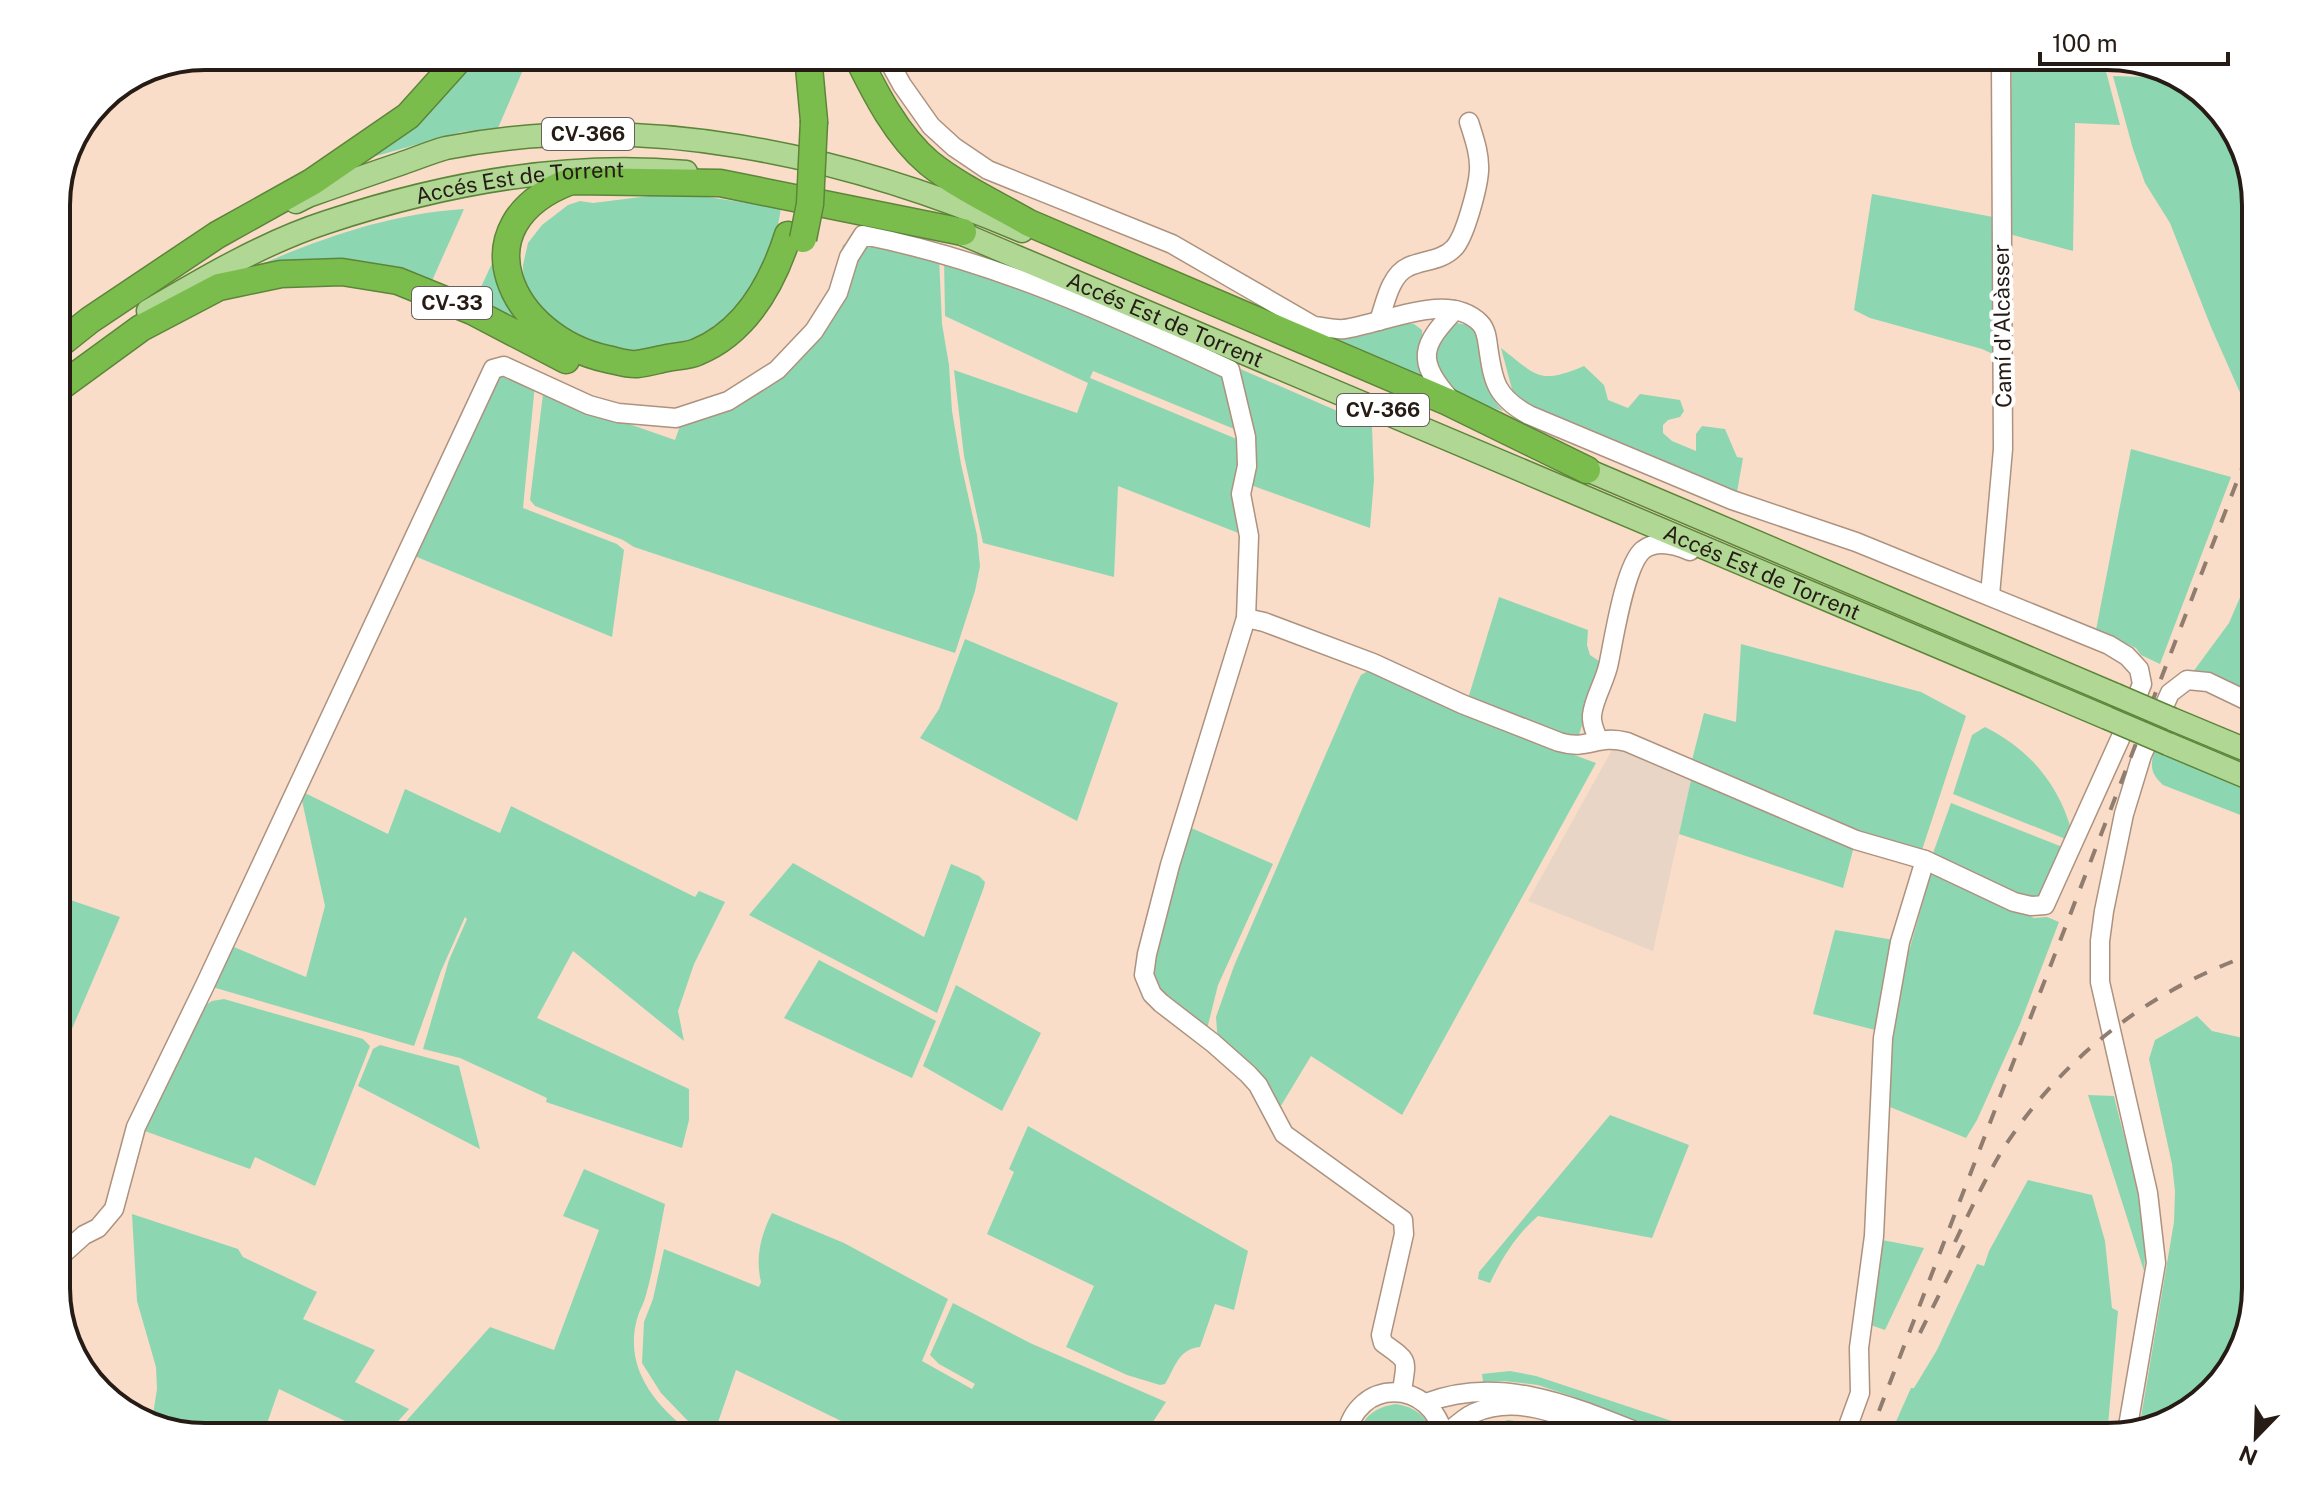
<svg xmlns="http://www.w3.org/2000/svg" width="2312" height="1493" font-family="'Public Sans',sans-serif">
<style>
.industrial{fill:#e8d5c5}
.green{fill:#8dd6b2}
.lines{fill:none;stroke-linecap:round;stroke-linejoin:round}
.minor-casing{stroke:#ac927f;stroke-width:21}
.major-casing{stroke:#5d8539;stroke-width:25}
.highway-casing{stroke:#5d8539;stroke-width:29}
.minor{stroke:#fff;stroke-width:18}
.major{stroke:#b0d794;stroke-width:22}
.highway{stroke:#7bbd4d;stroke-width:26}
.rail{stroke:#907d6f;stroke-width:4;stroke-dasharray:14 14;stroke-linecap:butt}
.major-bridge-casing{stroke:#5d8539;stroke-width:25;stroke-linecap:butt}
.highway-bridge-casing{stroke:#5d8539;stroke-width:29;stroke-linecap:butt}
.major-bridge{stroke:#b0d794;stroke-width:22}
.highway-bridge{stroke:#7bbd4d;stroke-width:26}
.labels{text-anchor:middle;stroke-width:8;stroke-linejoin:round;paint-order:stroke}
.shield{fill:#fff;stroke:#67605b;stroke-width:2}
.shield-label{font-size:20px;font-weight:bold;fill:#261c15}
.street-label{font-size:22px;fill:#261c15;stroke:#fff}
.rim{fill:none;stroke:#261c15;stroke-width:4}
</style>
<rect width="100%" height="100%" fill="#f9ddc8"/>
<polygon class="industrial" points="1613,748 1691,780 1653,951 1528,901"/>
<g class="green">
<polygon points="471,56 529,56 498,128 461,132 362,160"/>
<polygon points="2012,56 2102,56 2120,125 2075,123 2073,251 2009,234"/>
<polygon points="2113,76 2178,78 2189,81 2236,131 2256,205 2256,414 2253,422 2211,327 2170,223 2145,183 2133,149"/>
<polygon points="665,194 688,194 781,208 774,248 741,308 697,341 636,355 574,340 524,291 523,265 528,243 542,225 568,205 580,201 593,203"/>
<polygon points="1872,194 1993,217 1997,356 1982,349 1870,318 1854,310"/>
<path d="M464,209l-33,74 -181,-14c69,-30 137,-55 214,-60z"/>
<path d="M861,239l78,18 3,67 7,41 3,46 9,53 16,71 3,31 -5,25 -20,62 -321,-106 -11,-7 -88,-34 -5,-6 13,-106 132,46 11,-31c57,-16 110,-53 138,-106 10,-17 14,-39 19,-58z"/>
<polygon points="502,242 537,337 474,302"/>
<polygon points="944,258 1147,337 1227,379 1239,431 1093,371 1090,378 1239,440 1241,534 1118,486 1114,577 983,543 964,456 954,370 1077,413 1088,383 945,316"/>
<path d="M1456,323l13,2c22,26 5,56 34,86 -27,-9 -77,-24 -65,-63 2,-10 9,-20 18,-25z"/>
<path d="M1401,324h13l8,6v26l7,29 -123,-53c45,10 52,6 95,-8z"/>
<path d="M1501,348c36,28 38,37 83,18l20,19 4,15 20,8 12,-14 40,6 4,11 -4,6 -12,3 -5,5v8l9,8 24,10v-17l6,-8 23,3 12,28 6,1 -6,34 -210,-86 -14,-13z"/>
<polygon points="1238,368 1372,426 1374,480 1370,528 1248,484"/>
<polygon points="495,372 535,384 523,508 617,544 624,550 612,637 412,555"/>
<polygon points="2131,449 2231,477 2160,664 2141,655 2136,648 2096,630"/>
<polygon points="2256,560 2256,697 2190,676 2229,623"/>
<polygon points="1499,597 1588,630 1587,645 1590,655 1602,663 1577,741 1467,702"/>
<polygon points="965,639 1118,703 1077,821 920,738 939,709"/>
<polygon points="1741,644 1921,692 1966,716 1921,853 1913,854 1691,764 1704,713 1736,722"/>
<polygon points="1368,671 1428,696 1464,715 1596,763 1402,1115 1311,1056 1276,1114 1218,1044 1216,1017 1234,966 1355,687 1361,675"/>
<path d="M1985,727c45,23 73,56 87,105l-4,8 -115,-46 19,-59z"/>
<path d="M2154,751l102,42v28l-93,-36c-12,-11 -13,-18 -9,-34z"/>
<polygon points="1691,780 1756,804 1853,850 1843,888 1679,834"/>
<polygon points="405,789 500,833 511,806 695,897 699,891 725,902 694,964 678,1011 684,1041 573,951 537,1018 689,1089 689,1120 682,1148 546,1102 547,1098 460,1058 423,1049 449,960 467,919 465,917 441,971 414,1046 209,986 229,945 306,977 325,906 301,796 303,792 388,834"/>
<polygon points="1951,803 2065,848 2043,895 2035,901 1991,889 1932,856"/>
<polygon points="1189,827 1273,864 1218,985 1207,1029 1181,1016 1150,978"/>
<polygon points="793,863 924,937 951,864 979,876 985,882 984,887 937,1013 749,915"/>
<polygon points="1932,870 2034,918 2047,917 2059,922 2020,1024 1977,1120 1966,1138 1890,1107 1883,1092 1899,986"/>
<polygon points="56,895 120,917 56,1066"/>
<polygon points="1835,930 1894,940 1879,1031 1813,1014"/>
<polygon points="819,960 936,1021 912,1078 784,1018"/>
<polygon points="956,985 1041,1033 1002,1111 923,1066"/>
<polygon points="224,999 363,1039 370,1046 315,1186 255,1157 250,1169 142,1130 204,1006 212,1001"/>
<polygon points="2197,1016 2212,1031 2256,1041 2256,1288 2231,1370 2181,1417 2139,1429 2174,1222 2175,1191 2172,1164 2149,1059 2155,1040"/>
<polygon points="380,1045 459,1066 480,1149 358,1086 373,1049"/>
<path d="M2088,1095l26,1c12,53 37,121 30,175z"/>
<path d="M1610,1115l79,30 -37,93 -114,-22c-21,18 -36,42 -48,67l-12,-4 1,-7z"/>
<path d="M1028,1126l220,125 -14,59 -19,-6 -15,43c-22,2 -25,21 -35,37l-5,1 -33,-10 -61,-28 28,-61 -107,-52 27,-62 -5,-3z"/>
<path d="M584,1169l81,35c-6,30 -11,62 -19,91 -2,8 -7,16 -9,24 -14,51 21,90 60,118h-305l98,-110 64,23 45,-120 -36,-14z"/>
<polygon points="2028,1180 2092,1195 2105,1241 2112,1308 2118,1311 2107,1437 1889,1437 1911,1388 1914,1388 1937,1350 1977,1264 1984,1266 1989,1251"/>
<path d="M772,1213l72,30 104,56 -26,62 50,28 3,-5 -36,-20 -9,-9 23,-52 77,40 136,59 -23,35h-269l-138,-67 -23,67h-2l-24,-17 -26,-27 -19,-30 2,-41 9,-23 11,-50 95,38 2,-5c-6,-25 0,-47 11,-69z"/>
<polygon points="132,1214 238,1249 243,1257 317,1292 303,1319 375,1350 355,1382 409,1409 384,1437 378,1437 279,1389 263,1435 266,1437 205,1437 152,1421 157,1389 156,1367 137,1301"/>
<polygon points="1877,1239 1924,1248 1885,1330 1865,1323"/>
<polygon points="1510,1371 1536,1376 1720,1437 1673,1437 1571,1396 1538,1385 1504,1381 1483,1382 1482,1374"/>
<path d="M1396,1404c19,3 33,13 37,33h-75c4,-21 18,-30 38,-33z"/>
<polygon points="1508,1420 1529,1423 1571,1437 1501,1437 1490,1426"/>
</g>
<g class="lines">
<g class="minor-casing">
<g id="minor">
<path d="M886,56l16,29 29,41 23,21 34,23 184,74 142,82c10,1 21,4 30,3 40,-5 103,-39 136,-6 6,6 7,15 8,23 5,36 8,51 41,69l203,85 124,42 253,103 18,11 12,13 3,15 -22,55 -75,166 -14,1 -17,-4 -89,-42 -69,-20 -229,-98c-31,-8 -38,9 -68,0l-97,-38 -89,-41 -109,-41 -18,-4"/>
<path d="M1379,321c6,-17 11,-46 29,-54 14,-7 34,-6 46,-19 11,-11 24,-61 25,-77 1,-17 -5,-33 -10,-49"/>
<path d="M1450,399c-35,-39 -28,-54 5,-89"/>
<polyline points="1990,595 2003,449 2001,56"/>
<path d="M1598,739c-3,-8 -7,-15 -6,-24 2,-18 14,-35 17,-53 5,-24 16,-97 34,-112 14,-11 33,-5 47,1"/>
<path d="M56,1265l8,-12 20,-18 14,-7 16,-19 22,-82 69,-142 288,-616 11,-3 85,39 29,8 58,5 52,-17 49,-31 37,-39 24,-38 11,-36 14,-22c129,25 250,80 367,135l16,67 1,29 -6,28 8,42 -3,82 -76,247 -23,89 -3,21 8,19 9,9 52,40 35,31 10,11 26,49 119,86 1,14 -23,101 2,8c28,20 23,15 19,49"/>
<path d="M1426,1403c77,-30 153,6 224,34"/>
<polyline points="2127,1432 2156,1263 2148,1193 2100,982 2100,941 2104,911 2124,814 2142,755 2170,693 2187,680 2208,682 2256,705"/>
<path d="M1444,1436c9,-8 19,-18 30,-23 47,-21 98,7 141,24"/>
<path d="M1346,1437c10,-60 86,-59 98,0"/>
<polyline points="1844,1437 1860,1393 1859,1348 1874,1236 1883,1038 1900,942 1925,860"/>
</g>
</g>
<g class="major-casing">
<g id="major">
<path d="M296,202l12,-6c31,-11 62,-22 92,-32 15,-5 31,-12 46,-16 195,-38 396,6 576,83"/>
<path id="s1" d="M946,227l1161,491"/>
<path id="s2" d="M148,311c56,-33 117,-69 179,-89 115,-38 239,-61 359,-50"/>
<polyline points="1573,464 2116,695"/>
<polyline points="2172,719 2256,754"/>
<polyline points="2168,744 2256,781"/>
</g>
</g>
<g class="highway-casing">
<g id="highway">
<polyline points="808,56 814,121"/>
<path d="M857,56c18,37 40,80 72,107 30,24 67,41 100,60l419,179 139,68"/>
<path d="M788,235c-15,47 -42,97 -91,117 -9,4 -20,4 -30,6 -10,2 -20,5 -30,6 -9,1 -20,-3 -30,-5 -97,-21 -151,-135 -36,-178l149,2 243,49"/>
<polyline points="56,347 90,320 217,235 312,182 408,116 462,56"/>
<polyline points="56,390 141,328 219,287 281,274 342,272 398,281 472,311 566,360"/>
</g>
</g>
<use href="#minor" class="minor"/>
<use href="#major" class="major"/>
<use href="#highway" class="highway"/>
<g class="rail">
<path d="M1955,1242c15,-31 30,-63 48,-93 60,-93 149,-161 253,-196"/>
<polyline points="1920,1333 1970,1233"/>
<polyline points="1869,1437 2256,432"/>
</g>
<g class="major-bridge-casing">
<g id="major-bridge">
<polyline points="2116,695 2172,719"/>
<polyline points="2107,718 2168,744"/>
</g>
</g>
<g class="highway-bridge-casing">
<polyline id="highway-bridge" points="803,239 810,204 814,121"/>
</g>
<use href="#major-bridge" class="major-bridge"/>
<use href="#highway-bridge" class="highway-bridge"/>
</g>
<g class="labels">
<g class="shield">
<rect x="542" y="118" width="92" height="32" rx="6"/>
<rect x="412" y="287" width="80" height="32" rx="6"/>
<rect x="1337" y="394" width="92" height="32" rx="6"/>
</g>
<g class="shield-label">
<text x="588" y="141">CV-366</text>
<text x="452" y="310">CV-33</text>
<text x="1383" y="417">CV-366</text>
</g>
<g class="street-label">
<text dy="8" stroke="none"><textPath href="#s2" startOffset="398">Accés Est de Torrent</textPath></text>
<text dy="8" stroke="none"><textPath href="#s1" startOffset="238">Accés Est de Torrent</textPath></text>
<text transform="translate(2002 326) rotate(-91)" y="8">Camí d'Alcàsser</text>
<text dy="8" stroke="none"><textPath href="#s1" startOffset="886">Accés Est de Torrent</textPath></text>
</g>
</g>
<path d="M0 0H2312V1493H0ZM205 70H2107A135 135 0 0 1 2242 205V1288A135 135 0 0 1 2107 1423H205A135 135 0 0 1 70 1288V205A135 135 0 0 1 205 70Z" fill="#fff" fill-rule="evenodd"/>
<path class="rim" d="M205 70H2107A135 135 0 0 1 2242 205V1288A135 135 0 0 1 2107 1423H205A135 135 0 0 1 70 1288V205A135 135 0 0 1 205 70Z"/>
<g transform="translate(2256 1437) rotate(203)" stroke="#ffffff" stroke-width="6" paint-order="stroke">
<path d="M0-6L14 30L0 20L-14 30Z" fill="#261c15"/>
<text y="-12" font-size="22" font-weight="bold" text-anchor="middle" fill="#261c15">N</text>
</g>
<path d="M2040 52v12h188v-12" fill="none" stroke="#261c15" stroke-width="4"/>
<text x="2052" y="52" font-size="24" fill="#261c15" stroke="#ffffff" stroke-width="6" paint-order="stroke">100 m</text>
</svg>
